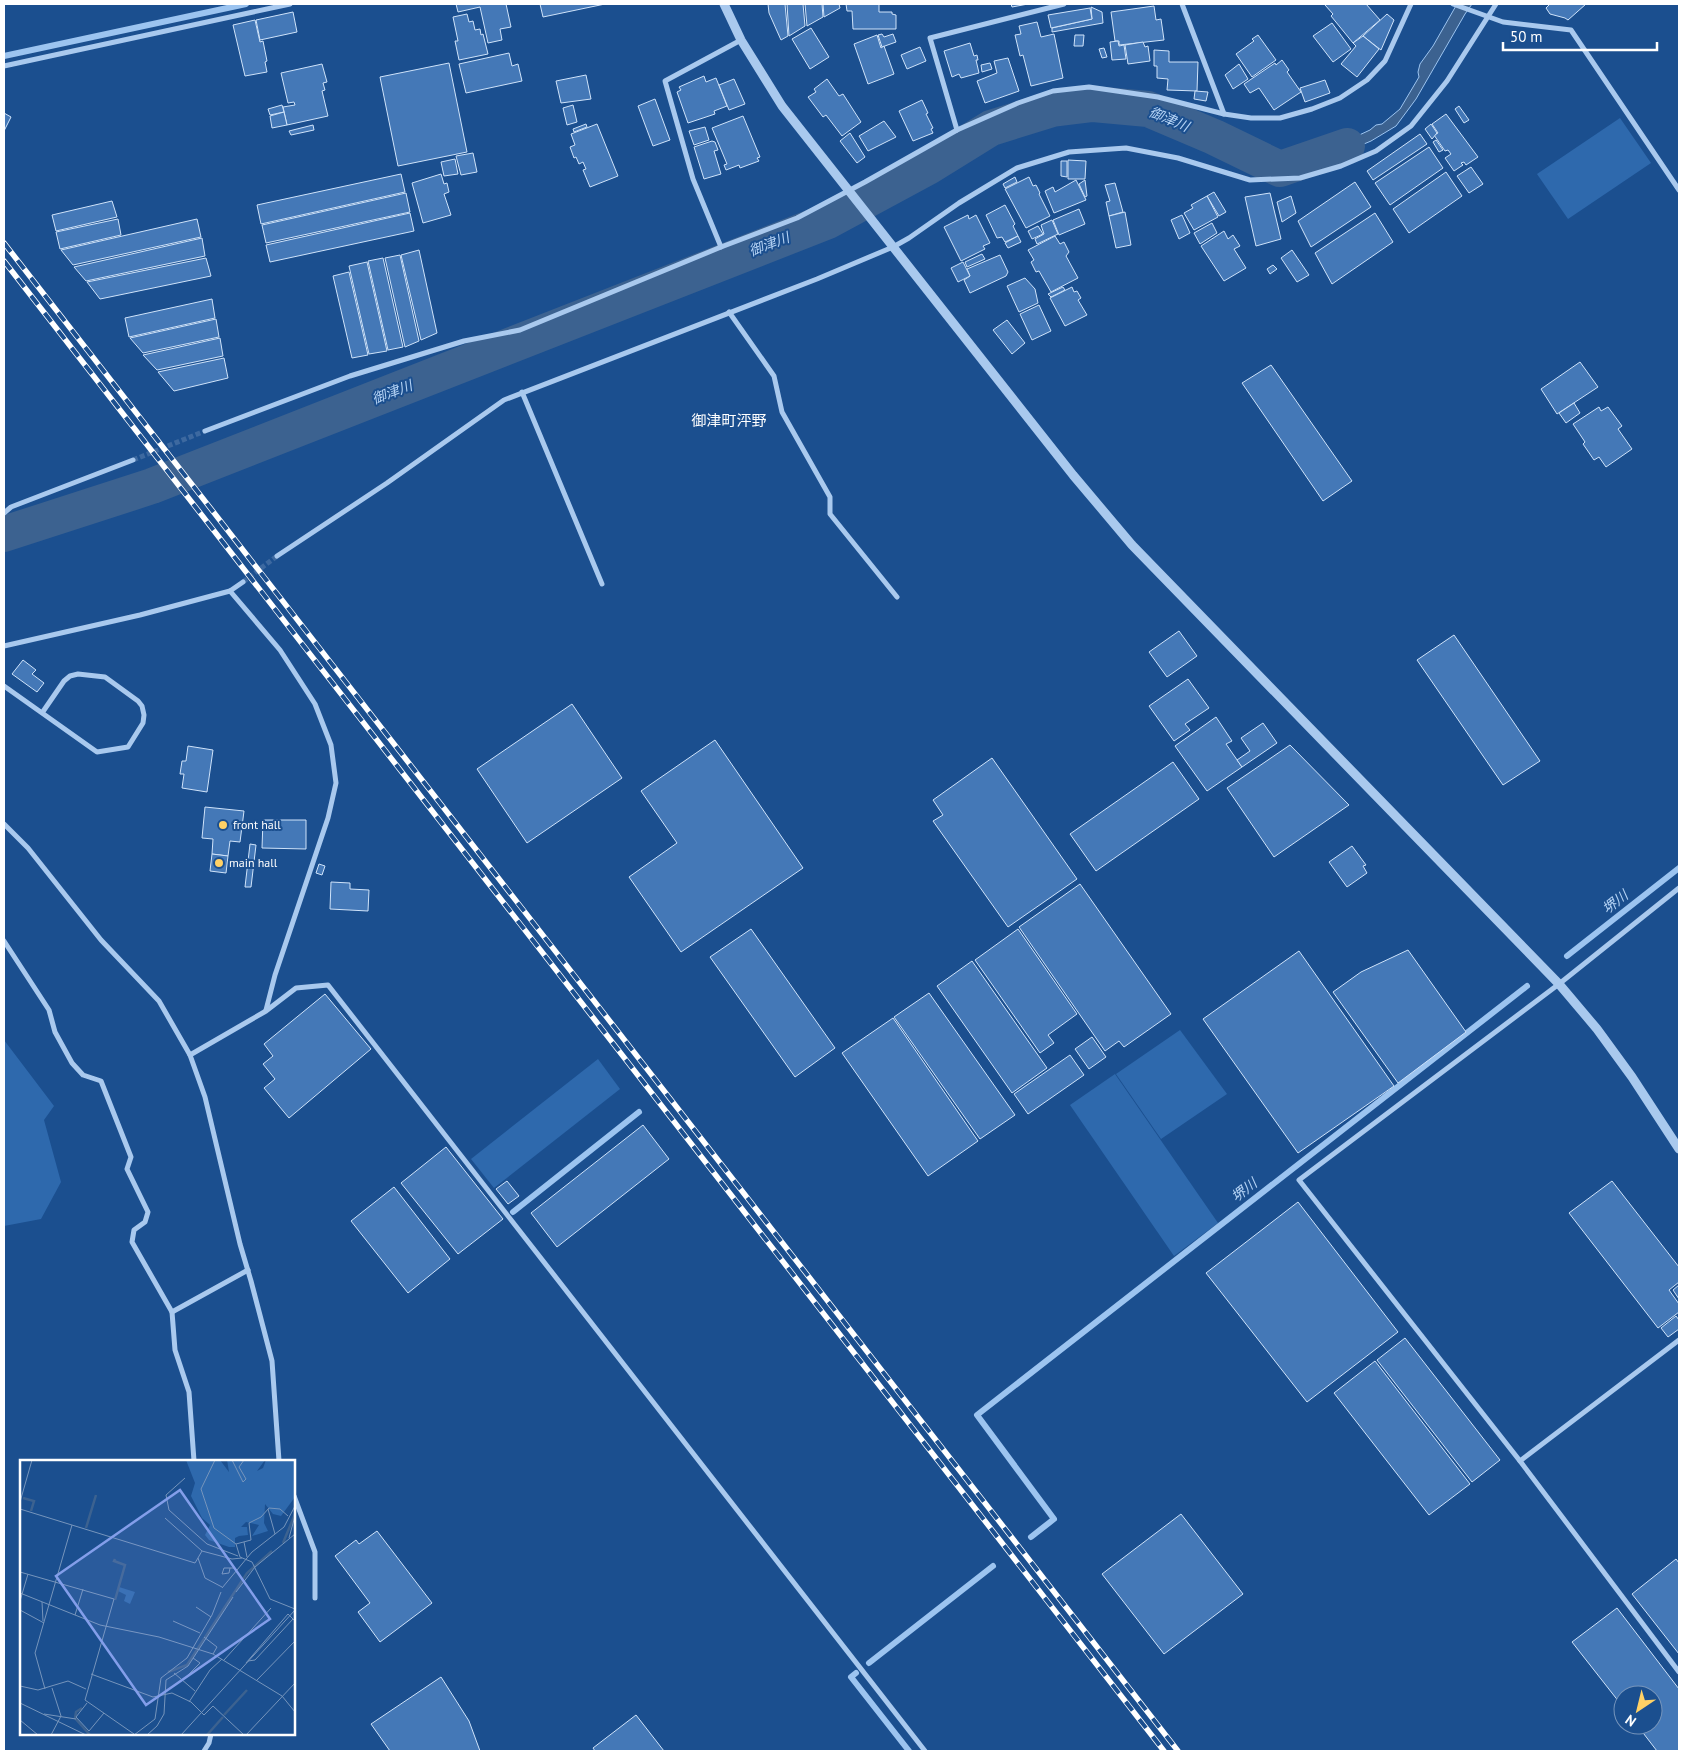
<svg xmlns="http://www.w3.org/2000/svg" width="1683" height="1755" font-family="'PT Sans','Noto Sans JP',sans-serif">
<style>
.green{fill:#2e69ad}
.water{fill:#3c6290;stroke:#9cc4f0}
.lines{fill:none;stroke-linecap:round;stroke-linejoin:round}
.stream{stroke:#9cc4f0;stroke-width:6}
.river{stroke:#3c6290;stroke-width:36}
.building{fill:#4478b7;stroke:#cfe3fa}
.minor-tunnel{stroke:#3d69a0;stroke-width:5;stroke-dasharray:5 2.5;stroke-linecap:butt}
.minor{stroke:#a9c9ee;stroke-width:5}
.tertiary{stroke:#a9c9ee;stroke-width:9}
.rail-casing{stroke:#fff;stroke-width:5.5}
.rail{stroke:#1b4f8f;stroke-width:4;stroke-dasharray:11;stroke-linecap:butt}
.poi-dot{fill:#ffd166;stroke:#1b4f8f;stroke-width:2}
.labels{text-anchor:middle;stroke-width:4;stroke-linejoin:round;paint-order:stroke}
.poi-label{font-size:12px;fill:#fff;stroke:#1b4f8f;text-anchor:start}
.water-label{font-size:14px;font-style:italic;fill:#b5d3f5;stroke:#1b4f8f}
.quarter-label{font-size:15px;fill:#fff;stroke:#1b4f8f}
.inset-river{fill:none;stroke:#3c6290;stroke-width:2.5}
.inset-road{fill:none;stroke:#7695bc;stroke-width:1}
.view{fill:#839eea;fill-opacity:0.15;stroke:#839eea;stroke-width:2.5}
.inset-edge{fill:none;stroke:#fff;stroke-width:2.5}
</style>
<rect width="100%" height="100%" fill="#1b4f8f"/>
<g class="green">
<polygon points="1620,118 1651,163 1568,219 1537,174"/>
<polygon points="1180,1030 1227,1094 1161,1139 1116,1074"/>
<polygon points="4,1040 54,1106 44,1120 61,1182 41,1219 4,1226"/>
<polygon points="598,1059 620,1089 494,1188 471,1159"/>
<polygon points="1115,1074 1218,1223 1174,1256 1070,1105"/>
</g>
<polygon class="water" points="1457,4 1472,4 1465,14 1416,99 1396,126 1371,141 1326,160 1284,170 1370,130 1376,125 1382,124 1400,109 1419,77 1418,72 1420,64 1433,46"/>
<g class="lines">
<g class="stream">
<polyline points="4,56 246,4"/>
<polyline points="1567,956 1679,868"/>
<polyline points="513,1212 639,1112"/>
<polyline points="1031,1537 1054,1519 977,1415 1527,986"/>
<polyline points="869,1663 993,1566"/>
<polyline points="856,1673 851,1677 909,1751"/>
</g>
<polyline class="river" points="4,534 152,486 828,221 928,167 991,128 1052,109 1093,104 1148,109 1214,137 1280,169 1347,146"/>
</g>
<g class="building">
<polygon points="456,4 506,4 511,27 500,29 502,40 488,43 480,7 458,12"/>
<polygon points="540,4 605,4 543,17"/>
<polygon points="768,4 785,4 788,36 781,40 769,13"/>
<polygon points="787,4 803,4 805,26 789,36"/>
<polygon points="805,4 822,4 823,17 807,26"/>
<polygon points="823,4 839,4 840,8 824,17"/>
<polygon points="846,4 879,4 879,12 892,12 892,14 896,15 896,29 853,29 852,11 847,11"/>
<polygon points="1011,4 1028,4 1012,7"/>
<polygon points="1327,4 1366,4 1380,20 1353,43 1331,16 1333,14 1325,5"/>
<polygon points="1550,4 1586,4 1568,20 1565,18 1550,14 1546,8"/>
<polygon points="1154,6 1156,20 1161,19 1164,40 1119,45 1119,41 1115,41 1111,12"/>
<polygon points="1091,7 1102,12 1103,23 1052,32 1052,28 1092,19"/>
<polygon points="1090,8 1092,19 1051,28 1048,15"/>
<polygon points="293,12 297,32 260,40 256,20"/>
<polygon points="467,14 469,22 473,21 475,30 480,29 481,35 483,34 488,54 459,60 455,41 458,41 453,17"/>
<polygon points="1387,14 1394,20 1381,50 1363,36"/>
<polygon points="255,20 260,42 263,41 267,61 265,62 267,72 245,76 233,25"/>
<polygon points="1037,22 1041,37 1054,34 1063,78 1031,86 1023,55 1020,56 1015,35 1021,34 1019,26"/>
<polygon points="1332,23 1351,49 1333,62 1313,36"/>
<polygon points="811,28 829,57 810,69 792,39"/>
<polygon points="882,34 884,37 893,34 896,42 882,47 878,35"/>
<polygon points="877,35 881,48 884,46 894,74 868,84 854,44"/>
<polygon points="1075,35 1084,35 1083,46 1074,46"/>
<polygon points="1258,35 1276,60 1252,77 1236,54 1254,41 1252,39"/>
<polygon points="1363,36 1379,49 1357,77 1341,64 1356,46 1353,43"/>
<polygon points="1118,41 1119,46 1124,45 1126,59 1112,60 1110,42"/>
<polygon points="1143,42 1145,47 1148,46 1150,61 1128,64 1125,45"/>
<polygon points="970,43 974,56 977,55 978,60 976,60 979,73 961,78 959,74 952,77 944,51"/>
<polygon points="920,47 926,61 907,69 901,55"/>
<polygon points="1104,48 1107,57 1102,58 1099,49"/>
<polygon points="1154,50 1169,51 1169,62 1198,62 1197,91 1167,90 1168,79 1157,78 1157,66 1154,66"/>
<polygon points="509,53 512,66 518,64 522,81 466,93 459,64"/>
<polygon points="1008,58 1019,91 985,103 977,81 997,73 994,61"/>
<polygon points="1282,60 1289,70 1287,72 1301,92 1274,110 1259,88 1250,93 1244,84 1275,63 1276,65"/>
<polygon points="449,63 467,152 398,166 380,77"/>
<polygon points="990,63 992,69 982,72 981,65"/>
<polygon points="322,64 327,82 323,83 325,90 322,91 328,116 287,125 283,107 295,105 294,102 288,103 281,73"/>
<polygon points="1239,64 1248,79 1233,89 1225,75"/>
<polygon points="586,75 591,99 561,103 556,81"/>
<polygon points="704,76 706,82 716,78 727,106 714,111 715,114 688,123 677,92 681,90 679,87"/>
<polygon points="734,79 745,104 729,110 719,85"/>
<polygon points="827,79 839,96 843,94 861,122 842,136 826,115 823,117 808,97 816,92 814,89"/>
<polygon points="1325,80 1330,93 1305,102 1300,88"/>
<polygon points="1195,91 1208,92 1206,101 1194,99"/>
<polygon points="655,99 670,140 653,146 638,106"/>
<polygon points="922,100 928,113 926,114 933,128 931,129 933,133 913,141 899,111"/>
<polygon points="282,105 284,112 270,115 268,109"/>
<polygon points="573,105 577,122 567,125 563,108"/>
<polygon points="1459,106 1469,120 1464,123 1455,109"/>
<polygon points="284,112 287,125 272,128 270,116"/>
<polygon points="4,113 11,117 4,131"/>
<polygon points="1446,114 1478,157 1466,165 1464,162 1461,163 1463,165 1454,171 1445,158 1451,154 1448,150 1445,151 1434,135 1438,133 1432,124"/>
<polygon points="743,116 760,157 757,158 759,161 740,168 739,165 726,170 724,165 727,164 712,128"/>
<polygon points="884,121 896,137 868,151 859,136"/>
<polygon points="586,124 587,127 574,132 573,129"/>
<polygon points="597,124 618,176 590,187 583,170 586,169 583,162 579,164 576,157 574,158 570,147 575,145 571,134"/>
<polygon points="1431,124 1437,133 1432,139 1425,129"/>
<polygon points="313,125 314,130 291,135 289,131"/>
<polygon points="705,127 709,140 694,145 689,131"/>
<polygon points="850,133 865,157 857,163 840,141"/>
<polygon points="1420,134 1427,144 1373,180 1367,171"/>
<polygon points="1436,140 1443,150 1439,152 1433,142"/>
<polygon points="712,141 715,142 718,150 714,151 721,174 704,179 694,147"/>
<polygon points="1429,147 1443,168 1390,205 1375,183"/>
<polygon points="473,153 477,172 461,175 456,156"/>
<polygon points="455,159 458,174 444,176 441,162"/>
<polygon points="1068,160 1086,161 1085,179 1068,179"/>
<polygon points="1061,161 1067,161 1067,177 1061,176"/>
<polygon points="1471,167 1483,184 1469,193 1457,176"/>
<polygon points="1446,172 1462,196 1409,233 1393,209"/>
<polygon points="401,174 405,192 261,224 257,205"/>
<polygon points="441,174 444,184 447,183 449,192 444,194 451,215 423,223 412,183"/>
<polygon points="1015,177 1017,182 1005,188 1003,184"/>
<polygon points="1029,177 1033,186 1036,185 1040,193 1039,194 1050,216 1026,228 1005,189"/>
<polygon points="1076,180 1086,200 1054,213 1045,191 1053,187 1055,192"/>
<polygon points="1085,180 1087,196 1085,197 1079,184"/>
<polygon points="1355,182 1371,207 1311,247 1298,221"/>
<polygon points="1115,183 1123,212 1109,216 1106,202 1110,201 1105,185"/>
<polygon points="1214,192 1226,212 1219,216 1207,196"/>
<polygon points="406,193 410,212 266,243 262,225"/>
<polygon points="1270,193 1281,239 1256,246 1245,197"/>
<polygon points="1207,196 1218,217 1194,230 1184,213 1193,208 1191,205"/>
<polygon points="1291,196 1296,213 1282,222 1277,202"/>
<polygon points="112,201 117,217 56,231 52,215"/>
<polygon points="1005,205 1015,224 1013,226 1018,236 1005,242 1002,237 997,238 986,215"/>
<polygon points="1079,209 1085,224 1059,235 1053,220"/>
<polygon points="1125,212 1131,245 1116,248 1109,216"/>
<polygon points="410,213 414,231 270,262 266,245"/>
<polygon points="1375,213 1393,242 1332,284 1315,253"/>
<polygon points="968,215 969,219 976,215 990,243 983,246 985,249 961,261 944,227"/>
<polygon points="1182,215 1190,233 1179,239 1171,220"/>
<polygon points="118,219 121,235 60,249 56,232"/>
<polygon points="197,219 201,237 73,265 61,250"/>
<polygon points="1052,220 1058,234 1037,244 1035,239 1044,234 1041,225"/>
<polygon points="1212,223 1217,233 1200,244 1194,233"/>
<polygon points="1038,226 1043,234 1032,239 1028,231"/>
<polygon points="1224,231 1228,239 1233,235 1240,246 1234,249 1246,268 1224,281 1201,246"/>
<polygon points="1018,236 1021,242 1008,248 1005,243"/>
<polygon points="1055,236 1060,244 1064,242 1069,252 1066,256 1078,278 1051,292 1039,271 1036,272 1031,262 1034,260 1028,250"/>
<polygon points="202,238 205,256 86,281 74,267"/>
<polygon points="419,250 437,333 421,340 401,255"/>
<polygon points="1292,250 1309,275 1297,282 1281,258"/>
<polygon points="982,254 985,259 967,267 965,262"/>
<polygon points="400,255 419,341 405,347 385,258"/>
<polygon points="1000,255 1008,272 1006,276 970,293 964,280 970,276 967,269"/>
<polygon points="206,258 211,276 100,299 87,282"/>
<polygon points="383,258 403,347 388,350 368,261"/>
<polygon points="367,262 387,351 369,354 349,266"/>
<polygon points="963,262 970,276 958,282 951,268"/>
<polygon points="1273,265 1277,269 1270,274 1267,269"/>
<polygon points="349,272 368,355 352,358 333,276"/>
<polygon points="1025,278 1035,289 1038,303 1019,312 1007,286"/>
<polygon points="1063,287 1065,290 1051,297 1048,294"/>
<polygon points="1072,287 1074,292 1077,291 1081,298 1078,300 1087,315 1065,326 1050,298"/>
<polygon points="212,299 215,318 129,337 125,318"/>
<polygon points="1039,305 1051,331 1032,340 1020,314"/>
<polygon points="216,319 219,337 143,353 130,338"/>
<polygon points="1007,320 1025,343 1012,354 993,330"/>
<polygon points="220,338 223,356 157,370 143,355"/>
<polygon points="224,358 228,378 174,391 158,372"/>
<polygon points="1580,362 1598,387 1557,414 1541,389"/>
<polygon points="1271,365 1352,481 1323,501 1242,383"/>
<polygon points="1574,403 1580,413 1566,423 1559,413"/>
<polygon points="1599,407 1601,411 1608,407 1622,426 1618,429 1632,449 1606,467 1599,457 1594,460 1583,444 1585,442 1573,424"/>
<polygon points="1179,631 1197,656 1167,677 1149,652"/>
<polygon points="1454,635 1540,761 1503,785 1417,660"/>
<polygon points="23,660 36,670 32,674 44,683 37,692 12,674"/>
<polygon points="1188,679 1209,708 1185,724 1190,730 1174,741 1149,706"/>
<polygon points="572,704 622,778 527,843 477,769"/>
<polygon points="1216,717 1232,741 1226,744 1242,767 1207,791 1175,746"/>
<polygon points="1263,723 1277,743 1242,767 1237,760 1250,751 1241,738"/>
<polygon points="715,740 803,868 681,952 629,877 677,843 641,791"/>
<polygon points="1290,745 1349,805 1274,857 1227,788"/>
<polygon points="188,746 213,750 207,792 182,788 184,774 180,774 182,761 186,761"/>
<polygon points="992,758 1077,879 1008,927 933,821 943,815 933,800"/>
<polygon points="1173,762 1199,799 1096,871 1070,834"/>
<polygon points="205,807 244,811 240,842 230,841 228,856 212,854 213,839 202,838"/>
<polygon points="263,820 306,820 306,849 262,848"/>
<polygon points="250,844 256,845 251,887 245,887"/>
<polygon points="1352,846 1366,865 1363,866 1367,873 1347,887 1329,862"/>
<polygon points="212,854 228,856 226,873 210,871"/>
<polygon points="319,864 325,866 322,875 316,873"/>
<polygon points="331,882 350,883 350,889 369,890 368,911 330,909"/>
<polygon points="1080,884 1171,1014 1124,1047 1119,1041 1105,1051 1019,927"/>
<polygon points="751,929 835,1048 795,1077 710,957"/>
<polygon points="1018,929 1077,1014 1048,1035 1054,1043 1040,1053 975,960"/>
<polygon points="1408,950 1466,1032 1398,1083 1333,992 1361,972"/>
<polygon points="1299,951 1394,1086 1298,1153 1203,1019"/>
<polygon points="972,961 1047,1068 1012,1093 937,986"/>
<polygon points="929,993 1015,1115 980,1139 894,1017"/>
<polygon points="325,994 371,1049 289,1118 264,1088 275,1079 263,1064 273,1056 264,1044"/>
<polygon points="893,1018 978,1141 928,1176 842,1053"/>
<polygon points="1092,1037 1106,1057 1089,1069 1075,1049"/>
<polygon points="1070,1055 1084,1075 1028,1114 1014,1094"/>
<polygon points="643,1125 669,1159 557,1247 531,1213"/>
<polygon points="446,1147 503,1219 458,1254 401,1183"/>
<polygon points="507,1181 519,1196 508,1204 496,1189"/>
<polygon points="1612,1181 1679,1267 1679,1282 1669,1290 1679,1304 1679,1312 1658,1328 1569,1213"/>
<polygon points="394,1187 450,1259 408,1293 351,1221"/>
<polygon points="1298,1202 1398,1332 1307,1402 1206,1273"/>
<polygon points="1679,1285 1679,1299 1673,1290"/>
<polygon points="1676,1316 1679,1320 1679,1329 1668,1337 1661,1328"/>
<polygon points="1405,1338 1500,1460 1472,1482 1377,1360"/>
<polygon points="1375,1361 1470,1484 1429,1515 1334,1393"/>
<polygon points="1181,1514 1243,1594 1164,1654 1102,1574"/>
<polygon points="377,1531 432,1603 380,1642 358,1612 370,1603 335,1556 356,1540 359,1544"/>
<polygon points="1676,1559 1679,1563 1679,1654 1632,1594"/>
<polygon points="1617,1608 1679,1689 1679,1750 1678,1751 1657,1751 1637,1725 1653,1725 1653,1695 1623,1695 1623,1707 1572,1642"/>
<polygon points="441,1677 469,1721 480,1751 390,1751 371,1724"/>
<polygon points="636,1715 664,1751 595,1751 593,1748"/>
</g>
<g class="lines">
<g class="minor-tunnel">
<polyline points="133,460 205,431"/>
<polyline points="243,582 277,556"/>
</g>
<g class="minor">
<polyline points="1182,4 1224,114"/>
<polyline points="1453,4 1503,22 1571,30 1679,190"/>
<polyline points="4,66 290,4"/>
<polyline points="957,130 930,38 1064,4"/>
<polyline points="721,247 693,179 665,81 741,40"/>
<polyline points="729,312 774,376 782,412 830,497 830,514 897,597"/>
<polyline points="522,392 602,584"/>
<polyline points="205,431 350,376 464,341 520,330 721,247 797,218 865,182 957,130 1018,103 1053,91 1089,87 1158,97 1224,114 1251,118 1280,118 1312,109 1340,98 1367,80 1385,61 1411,4"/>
<polyline points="4,513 11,507 133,460"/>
<polyline points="277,556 387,483 504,400 817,279 893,247 909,238 959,203 1017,168 1069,152 1126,148 1178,158 1250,180 1300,178 1341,166 1376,151 1411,126 1447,81 1496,4"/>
<polyline points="230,591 280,650 315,704 331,745 336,783 328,818 275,975 266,1010"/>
<polyline points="4,646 140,615 230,591 243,582"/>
<polyline points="4,686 97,752 128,747 143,723 144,715 142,706 138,701 105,677 78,674 70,676 64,681 42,713"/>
<polyline points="4,824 28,848 101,940 159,1001 190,1055 266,1011 296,988 328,985 925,1751"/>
<polyline points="1679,888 1559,984 1299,1180 1520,1461 1679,1672"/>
<polyline points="4,941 49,1010 55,1032 72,1063 83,1075 101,1081 131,1157 127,1169 148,1212 145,1222 134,1230 132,1242 172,1312 175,1350 189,1392 194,1461"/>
<polyline points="190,1055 205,1097 240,1244 251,1281 272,1361 279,1461"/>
<polyline points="172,1312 248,1270"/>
<polyline points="1520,1461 1679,1340"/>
<polyline points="294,1496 315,1552 315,1598"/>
<polyline points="204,1751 209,1743 211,1734"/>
</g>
<polyline class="tertiary" points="724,4 741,40 782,106 1073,475 1132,545 1559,984 1597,1029 1632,1077 1679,1149"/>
<g class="rail-casing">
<g id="rail">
<polyline points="4,243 1178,1751"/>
<polyline points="4,261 1164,1751"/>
</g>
</g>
<use href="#rail" class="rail"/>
</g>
<g class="poi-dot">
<circle cx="223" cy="825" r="5"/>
<circle cx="219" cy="863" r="5"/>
</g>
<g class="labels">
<g class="poi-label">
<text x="233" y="829">front hall</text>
<text x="229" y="867">main hall</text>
</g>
<g class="water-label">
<text transform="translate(1169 119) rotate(23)" y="5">御津川</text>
<text transform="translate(769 244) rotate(-21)" y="5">御津川</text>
<text transform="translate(392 392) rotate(-21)" y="5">御津川</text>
<text transform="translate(1615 902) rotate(-38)" y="5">堺川</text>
<text transform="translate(1244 1190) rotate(-38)" y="5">堺川</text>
</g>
<g class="quarter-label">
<text x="729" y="426">御津町泙野</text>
</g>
</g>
<g transform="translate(20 1460)">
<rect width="275" height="275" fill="#1b4f8f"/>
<path d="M166,0h34l9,12 -2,-12h38l-8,11 6,-3 3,-8h29v37l-14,19 -8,-2 -8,-10 -1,19 4,8 -16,5 7,-11 -13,-3 -5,5h6l1,8 -9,1 -4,2v9h-6l-20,-7 -4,-5 5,-10 -8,-7 -11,-22 4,-13zM99,127l16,5 -5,12 -6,-3 2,-6 -8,-4z" fill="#2e69ad"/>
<path class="inset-river" d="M3,38l11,3 -3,10M66,68l10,-33M263,83l12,-29M95,140l10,-35 -11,-4 1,-2M148,212l19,-7 60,-92 25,-22M62,248l-6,4 -1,6 15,17M204,255l23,-25M187,275l16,-18"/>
<path class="inset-road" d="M195,0l-14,29 13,39 22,16 4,13 12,5 18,37 25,10M212,0l11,22 3,-3 -7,-12 5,-7M165,18l-19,17 3,15 38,34 31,12M0,42l12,-42M0,49l175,54 7,-12 30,8 10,-1M248,49l7,25M145,58l37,33M269,78l6,-22M224,82l3,15M216,84l15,-4 -2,-17 12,-6 8,-9 11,1 8,7M178,98l7,20 17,9M210,108l-1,5 -7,1 2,-6h10l3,2M0,112l94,27 -29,101 49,34M202,128l30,-36 32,-25 11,-21M216,132l19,-25 40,-33M0,133l80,32 59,12 54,17 69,42 13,16M0,141l8,-27M22,142l1,19M176,147l15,10M0,150l24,13M55,155l8,-26M153,161l27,12M184,177l13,10 -4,7M204,200l47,-52M228,201l7,-1 38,-41M226,203l42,-49 7,7M154,213l21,18M71,214l62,23 19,-4 19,9 13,13 9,-9 31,29M164,219l16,-16 -7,-5M237,220l38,-39M0,226l18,4 30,-9 18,8M25,229l-10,-36 37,-128M169,242l21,-32 12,-11M0,243l66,32M67,243l-11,14 13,14 15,-18M24,254l32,5M0,260l18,15M31,275l10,-19 -9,-28M114,275l21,-16 6,-41 26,-20 25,-43 9,-23M127,275l10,-9 7,-12 2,-34 22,-14 45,-69M161,275l114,-125M226,275l49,-52"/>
<path class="view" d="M160,30l90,129 -124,86 -90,-129z"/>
<rect width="275" height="275" class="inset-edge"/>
</g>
<rect width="1683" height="1755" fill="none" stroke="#ffffff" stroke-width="10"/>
<g transform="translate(1638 1710) rotate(215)"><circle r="24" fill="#1b4f8f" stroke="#7695bc"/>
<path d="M0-4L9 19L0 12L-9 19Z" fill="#ffd166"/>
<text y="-8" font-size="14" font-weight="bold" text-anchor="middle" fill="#ffffff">N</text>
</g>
<path d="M1503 42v8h154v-8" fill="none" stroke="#ffffff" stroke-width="2.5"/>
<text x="1510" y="42" font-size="15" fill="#ffffff" stroke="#1b4f8f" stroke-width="4" paint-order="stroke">50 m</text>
</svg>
